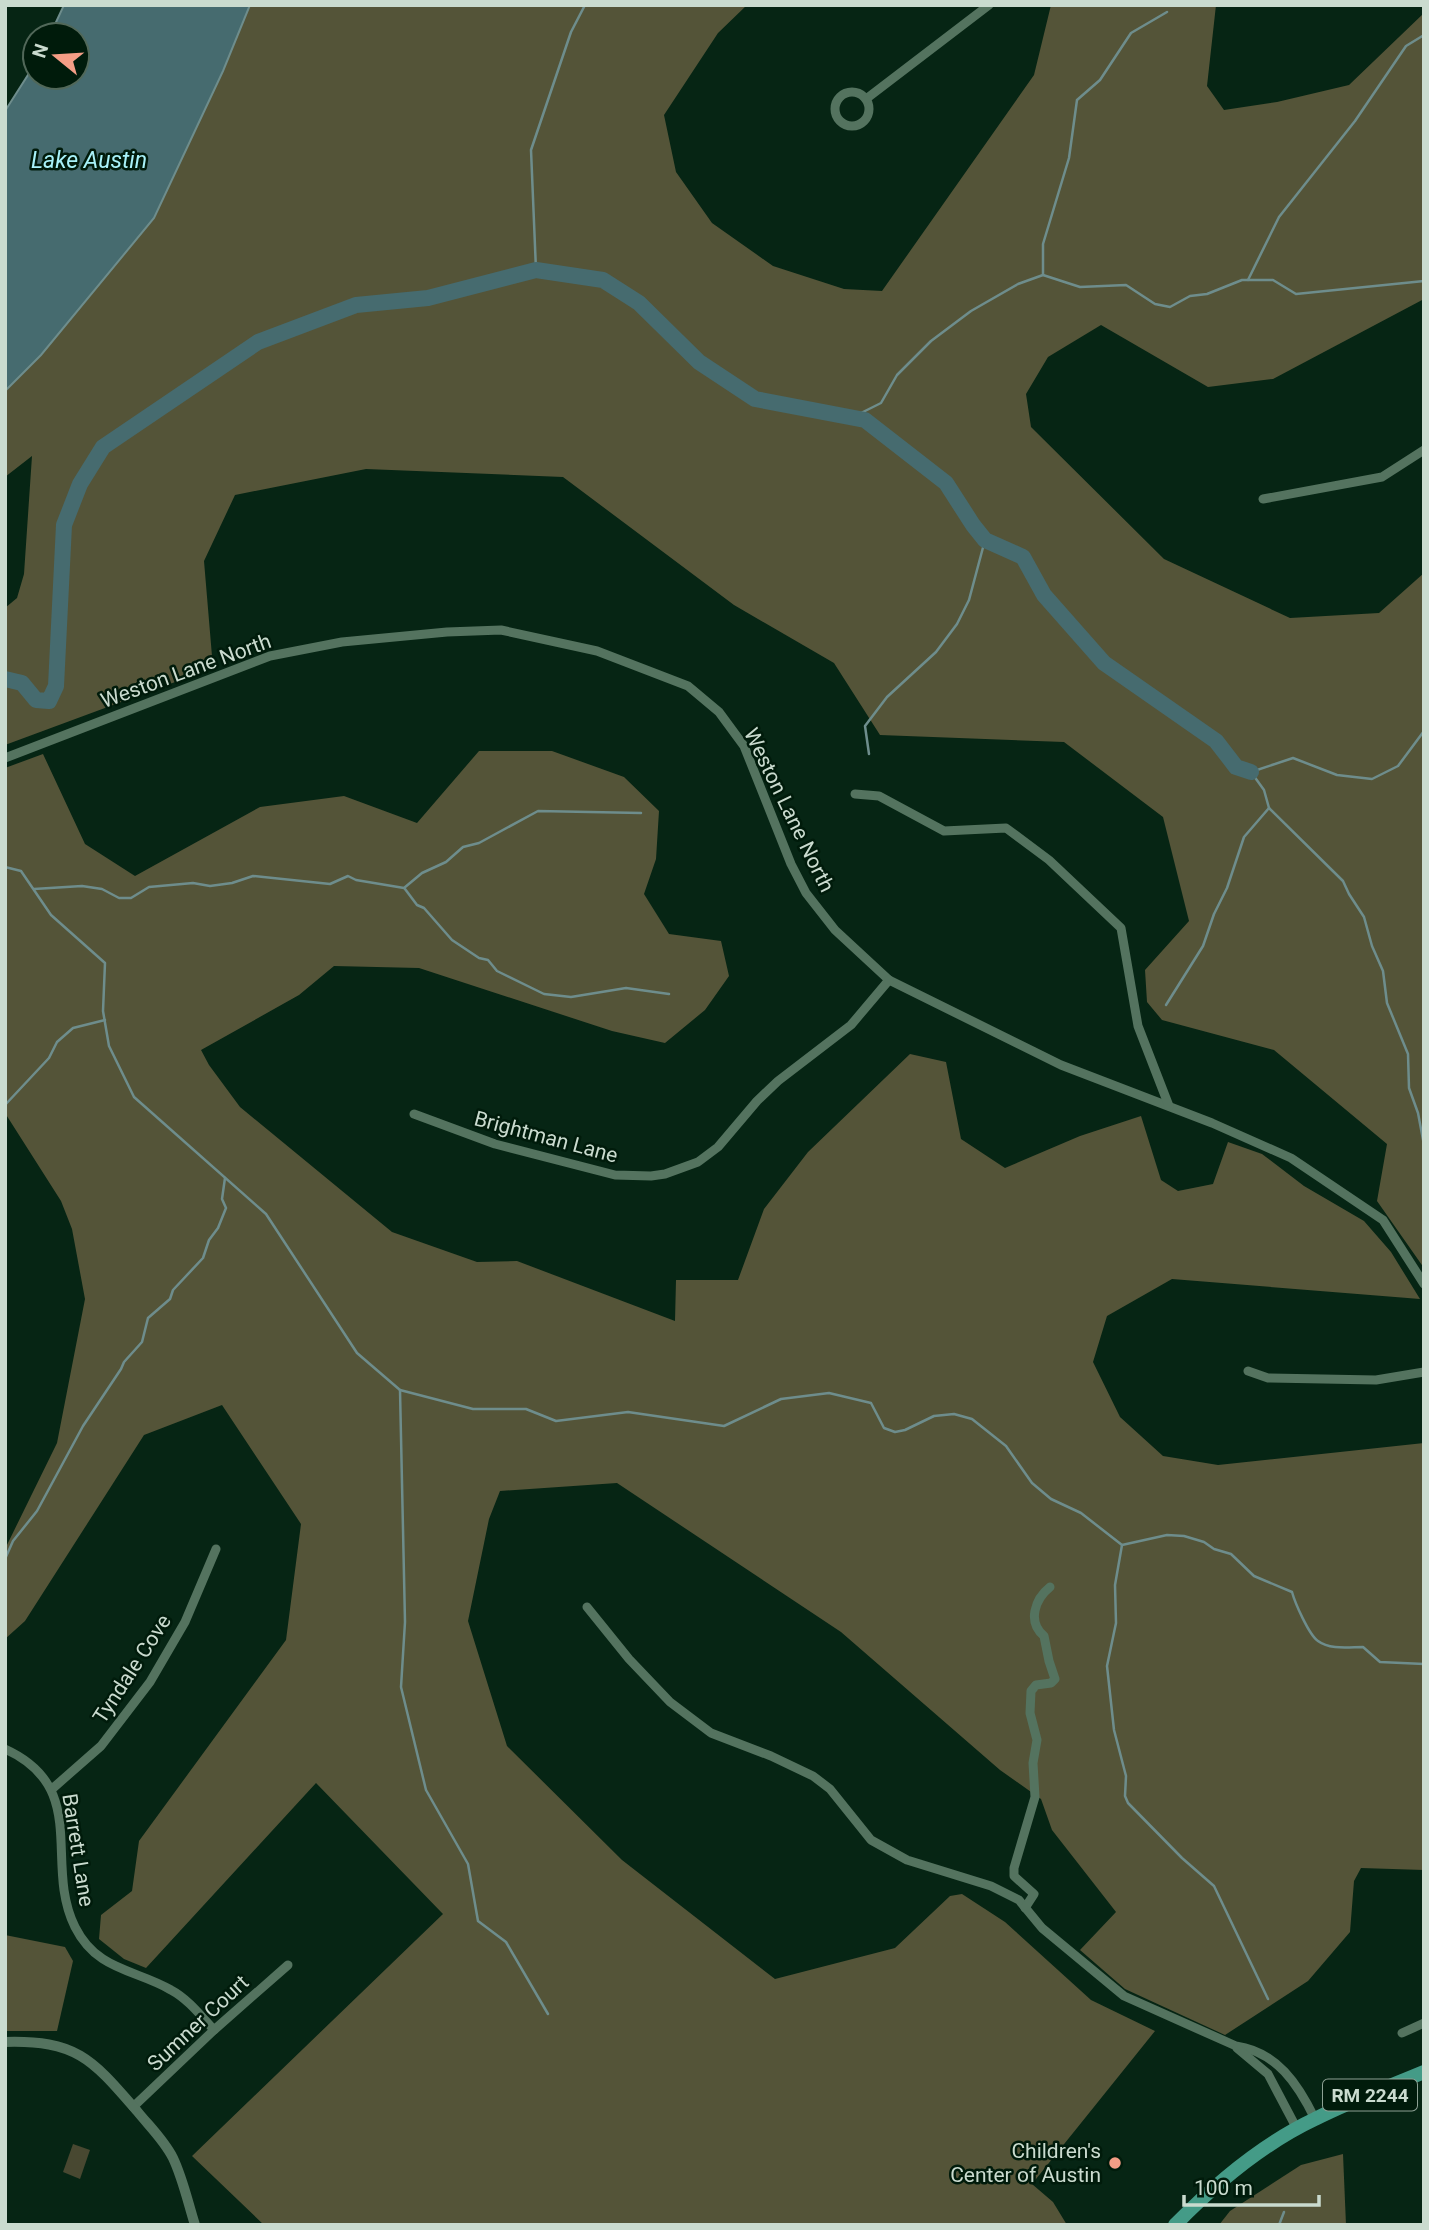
<svg xmlns="http://www.w3.org/2000/svg" width="1429" height="2230" font-family="Roboto,sans-serif">
<style>
.green{fill:#484831}
.forest{fill:#545438}
.water{fill:#466b6f;stroke:#6e8d8c;stroke-width:2}
.lines{fill:none;stroke-linecap:round;stroke-linejoin:round}
.stream{stroke:#6e8d8c;stroke-width:2.5}
.river{stroke:#466b6f;stroke-width:16}
.minor{stroke:#54735f;stroke-width:9}
.tertiary{stroke:#54735f;stroke-width:10}
.primary{stroke:#449b87;stroke-width:14}
.poi-dot{fill:#f49e86;stroke:#001b0b;stroke-width:2.5}
.labels{text-anchor:middle;stroke-width:5;stroke-linejoin:round;paint-order:stroke}
.shield{fill:#001b0b;stroke:#8da194;stroke-width:2}
.shield-label{font-size:19px;font-weight:bold;fill:#cadbcf}
.street-label{font-size:21px;fill:#cadbcf;stroke:#001b0b}
.poi-label{font-size:21px;fill:#cadbcf;stroke:#001b0b;text-anchor:end}
.water-label{font-size:23px;font-style:italic;fill:#a8f2f9;stroke:#001b0b}
</style>
<rect width="100%" height="100%" fill="#062514"/>
<polygon class="green" points="73,2144 90,2150 80,2179 63,2172"/>
<g class="forest">
<polygon points="250,5 747,5 718,33 664,115 676,172 712,223 773,266 844,289 882,291 1034,75 1051,5 1216,5 1207,86 1224,110 1277,102 1349,85 1424,13 1424,299 1273,379 1208,387 1101,325 1048,357 1026,394 1031,427 1164,559 1290,618 1379,613 1424,573 1424,1268 1377,1201 1387,1144 1274,1050 1162,1020 1147,1002 1145,970 1189,921 1163,817 1064,742 880,735 834,663 734,605 563,477 366,469 235,495 204,561 213,668 5,745 5,608 17,598 24,574 32,456 5,477 5,391 41,355 223,71"/>
<polygon points="479,751 552,751 624,777 659,811 656,859 644,894 669,934 721,941 729,976 705,1010 665,1043 612,1031 419,968 334,966 299,995 201,1050 209,1065 240,1107 392,1232 477,1262 517,1261 675,1321 676,1280 738,1280 764,1209 808,1152 910,1054 946,1062 961,1139 1005,1168 1080,1136 1141,1116 1161,1180 1178,1191 1213,1184 1228,1142 1262,1154 1304,1186 1364,1221 1391,1252 1420,1299 1172,1279 1107,1316 1093,1362 1120,1417 1163,1456 1218,1465 1424,1443 1424,1870 1361,1868 1354,1881 1350,1932 1308,1981 1225,2035 1125,1989 1080,1950 1116,1912 1052,1830 1041,1799 1000,1770 841,1632 617,1483 500,1491 489,1519 468,1621 507,1746 622,1860 775,1979 895,1948 950,1896 962,1894 1005,1922 1091,2000 1155,2031 1032,2184 1053,2202 1067,2225 264,2225 192,2156 443,1914 316,1783 146,1968 124,1959 99,1939 101,1915 132,1891 139,1841 286,1640 301,1524 222,1405 144,1435 25,1621 5,1639 5,1549 57,1443 85,1299 72,1229 61,1201 5,1113 5,768 43,754 85,844 135,876 260,807 344,796 417,823"/>
<polygon points="5,1935 65,1947 73,1961 57,2031 5,2031"/>
<polygon points="1343,2154 1346,2225 1219,2225 1230,2211 1301,2165"/>
</g>
<polygon class="water" points="64,5 250,5 223,71 154,218 41,355 5,391 5,111 35,64 35,77 77,77 77,35 50,35"/>
<g class="lines">
<g class="stream">
<polyline points="536,270 531,150 571,32 585,5"/>
<polyline points="1043,275 1043,244 1069,158 1077,100 1100,80 1131,33 1167,12"/>
<polyline points="1248,280 1279,217 1355,121 1406,46 1424,35"/>
<polyline points="851,418 881,403 897,375 931,341 971,311 1018,284 1043,275 1080,287 1126,285 1155,304 1170,307 1190,296 1207,294 1242,280 1273,280 1296,294 1424,281"/>
<polyline points="1424,731 1398,766 1372,779 1337,775 1293,758 1251,772 1264,790 1269,808 1343,881 1349,894 1364,917 1372,946 1383,971 1387,1003 1408,1054 1409,1088 1418,1113 1424,1145"/>
<polyline points="869,754 865,726 887,697 936,652 957,624 969,600 985,540"/>
<polyline points="5,867 21,871 51,915 105,963 103,1011 109,1046 134,1097 266,1214 357,1353 400,1390 405,1622 401,1687 426,1790 468,1864 478,1921 506,1942 548,2014"/>
<polyline points="34,889 82,886 102,889 119,898 131,898 149,887 193,883 210,886 232,883 253,876 330,884 348,876 356,880 404,888 422,873 446,862 463,847 479,843 538,811 641,813"/>
<polyline points="405,889 417,905 424,908 452,940 479,958 488,960 497,971 544,994 571,997 626,988 669,994"/>
<polyline points="1166,1005 1203,946 1214,914 1227,888 1244,837 1269,808"/>
<polyline points="5,1105 49,1058 57,1042 73,1028 105,1020"/>
<polyline points="400,1390 473,1409 526,1409 556,1421 628,1412 724,1426 781,1399 829,1393 871,1403 884,1428 895,1432 905,1430 934,1416 954,1414 972,1419 1006,1446 1032,1483 1051,1499 1081,1513 1122,1545 1115,1585 1116,1623 1107,1666 1114,1730 1126,1776 1125,1796 1128,1803 1182,1858 1214,1886 1268,1999"/>
<path d="M1122,1545l45,-10 17,1 20,6 10,7 17,5 23,22 38,16c3,11 17,43 26,49 12,9 31,6 45,6l17,15 44,2"/>
<polyline points="5,1559 13,1541 37,1511 83,1426 121,1369 124,1362 142,1342 148,1318 170,1299 173,1290 203,1258 209,1240 218,1228 226,1208 222,1199 225,1178"/>
<polyline points="1279,2225 1284,2212"/>
</g>
<polyline class="river" points="5,679 22,683 36,700 49,701 56,686 64,525 80,484 103,447 258,342 356,305 428,298 536,270 603,280 639,303 699,362 755,399 865,420 946,483 973,525 985,540 1023,557 1044,595 1104,663 1216,741 1236,767 1251,772"/>
<g class="minor">
<circle cx="852" cy="109" r="17"/>
<polyline points="866,99 989,5"/>
<polyline points="1263,499 1382,477 1424,450"/>
<polyline points="5,758 270,656 342,642 447,632 501,630 597,651 688,686 719,712 744,746 791,864 806,893 835,930 889,980 1061,1065 1212,1123 1291,1158 1383,1220 1424,1284"/>
<polyline points="855,794 879,796 944,831 1006,828 1049,860 1121,928 1138,1026 1169,1106"/>
<polyline points="414,1114 495,1144 615,1175 651,1176 665,1174 698,1162 718,1147 757,1101 778,1081 851,1025 889,980"/>
<polyline points="1248,1371 1268,1378 1376,1380 1424,1372"/>
<path d="M587,1607l42,52 41,43 41,31 60,23 42,20 17,13 41,51 36,20 84,26 28,14 23,28 82,68 112,50c41,6 62,38 79,73"/>
<path d="M5,1749c86,39 38,114 70,178 22,44 60,42 96,63 17,9 30,26 43,40"/>
<polyline points="52,1789 101,1746 150,1682 185,1622 216,1549"/>
<path d="M1025,1908l9,-14 -20,-18v-8l21,-71 -2,-34 4,-23 -7,-27 1,-22 5,-6 15,-2 4,-4 -6,-18 -5,-25c-17,-14 -9,-37 6,-49"/>
<polyline points="1402,2033 1424,2023"/>
<polyline points="1237,2048 1268,2074 1297,2129"/>
<polyline points="133,2107 214,2030 288,1965"/>
</g>
<path class="tertiary" d="M5,2042c72,-2 87,17 132,69 12,15 27,29 36,47 10,21 15,45 22,67"/>
<path class="primary" d="M1175,2225c41,-42 87,-81 140,-106 36,-18 73,-32 109,-47"/>
</g>
<circle class="poi-dot" cx="1115" cy="2163" r="7"/>
<g class="labels">
<rect class="shield" x="1323" y="2079.5" width="94" height="31" rx="5"/>
<g class="shield-label">
<text x="1370" y="2102">RM 2244</text>
</g>
<g class="street-label">
<text transform="translate(186 671) rotate(-20)" y="7">Weston Lane North</text>
<text transform="translate(789 810) rotate(64)" y="7">Weston Lane North</text>
<text transform="translate(546 1137) rotate(15)" y="7">Brightman Lane</text>
<text transform="translate(132 1669) rotate(-57)" y="7">Tyndale Cove</text>
<text transform="translate(78 1850) rotate(81)" y="7">Barrett Lane</text>
<text transform="translate(198 2023) rotate(-43)" y="7">Sumner Court</text>
</g>
<g class="poi-label">
<text x="1101" y="2158">Children's<tspan x="1101" dy="24">Center of Austin</tspan></text>
</g>
<g class="water-label">
<text x="89" y="168">Lake Austin</text>
</g>
</g>
<rect width="1429" height="2230" fill="none" stroke="#cadbcf" stroke-width="14"/>
<g transform="translate(56 56) rotate(288)"><circle r="33" fill="#001b0b" stroke="#516859" stroke-width="2"/>
<path d="M0-5L12 26L0 18L-12 26Z" fill="#f49e86"/>
<text y="-10" font-size="19" font-weight="bold" text-anchor="middle" fill="#cadbcf">N</text>
</g>
<path d="M1184 2195v10h135v-10" fill="none" stroke="#cadbcf" stroke-width="3.5"/>
<text x="1194" y="2195" font-size="21" fill="#cadbcf" stroke="#001b0b" stroke-width="5" paint-order="stroke">100 m</text>
</svg>
